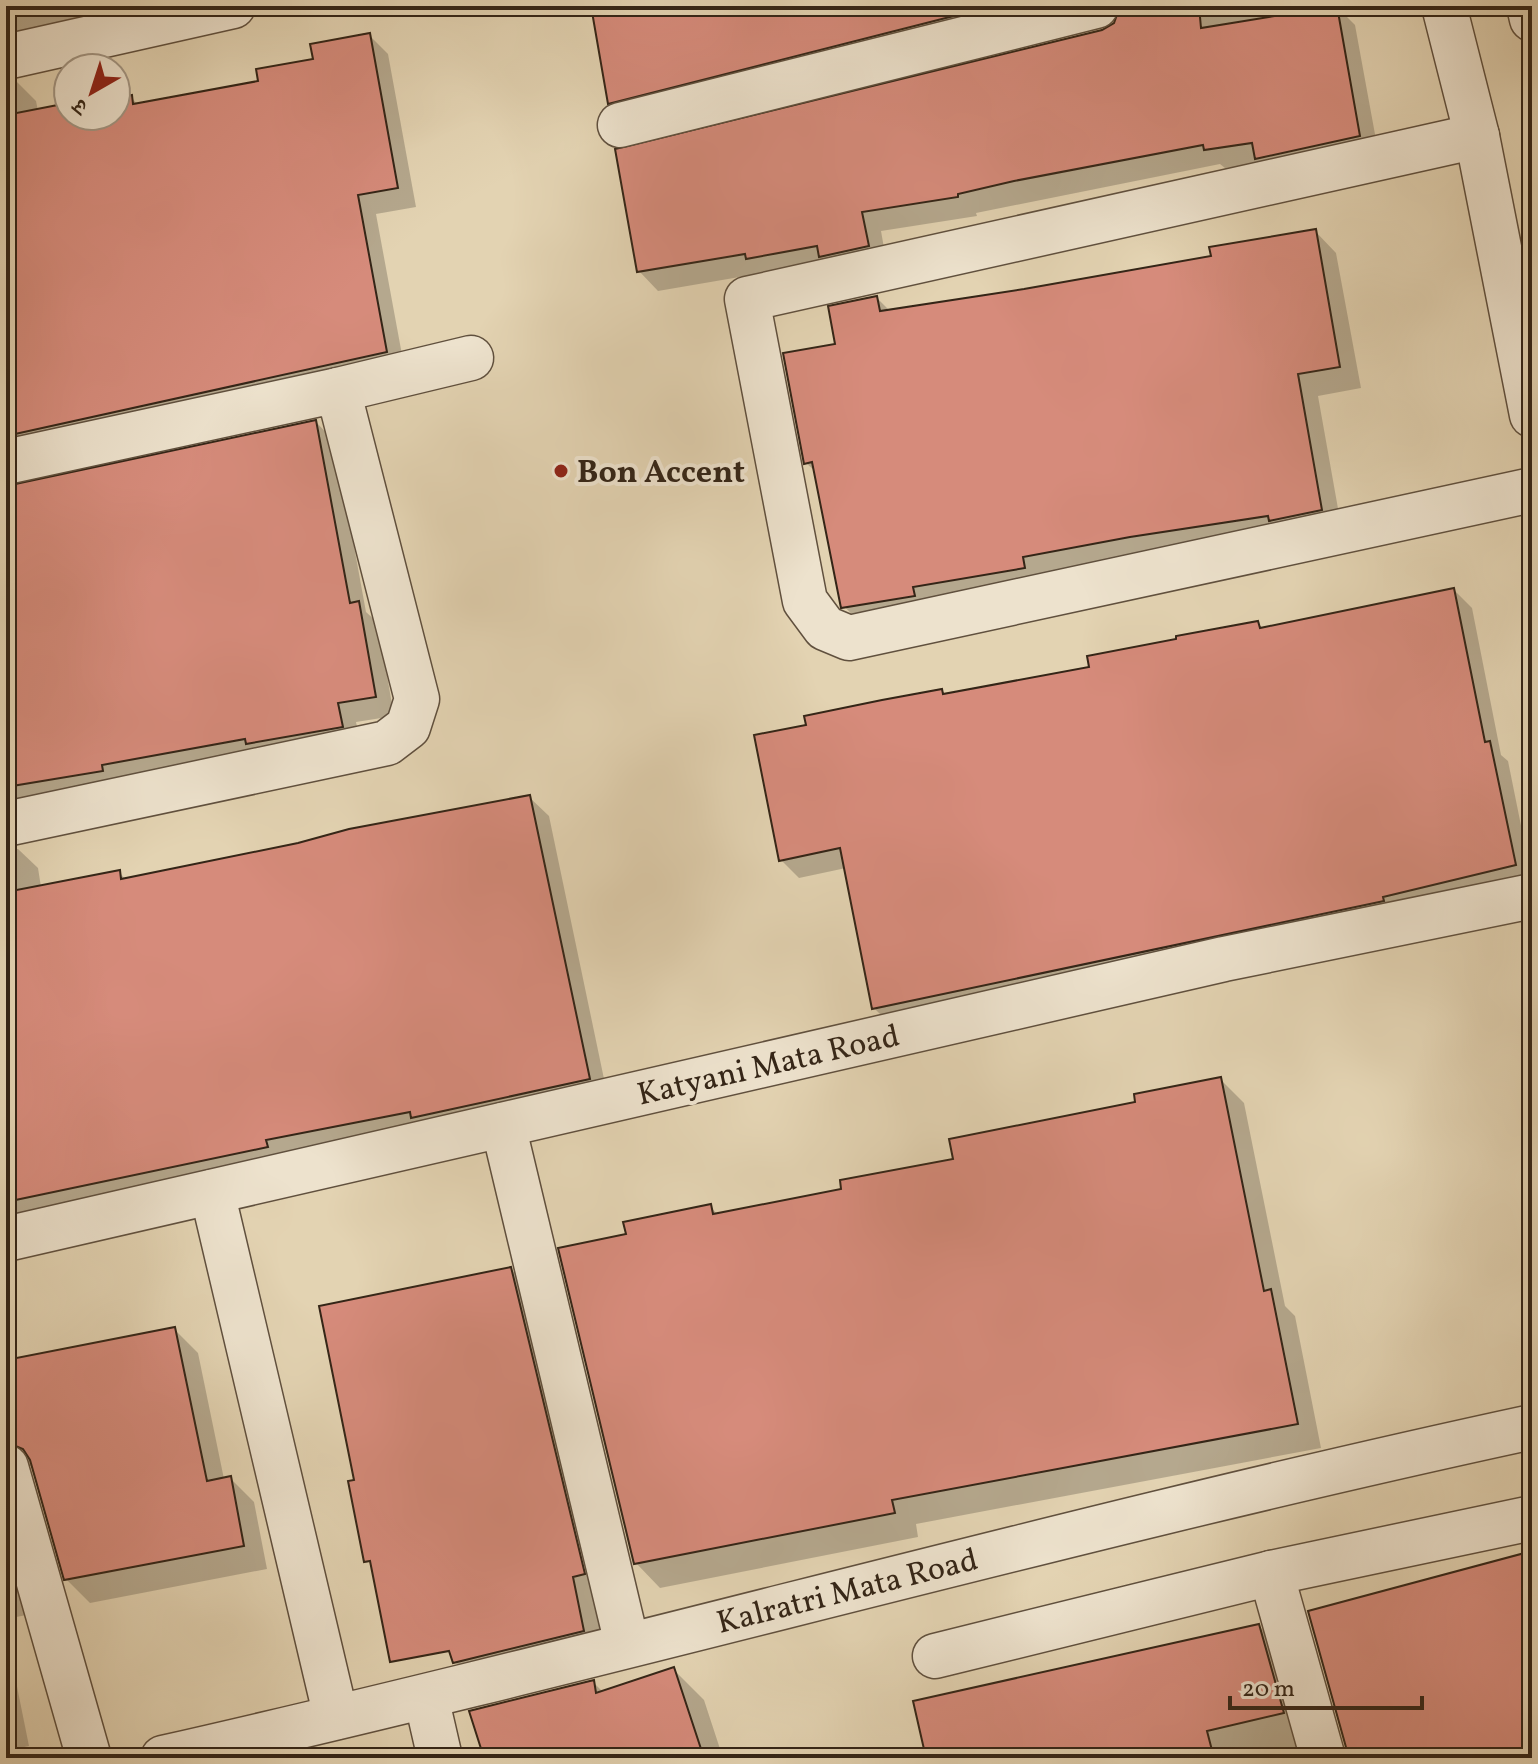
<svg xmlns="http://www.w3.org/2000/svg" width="1538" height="1764" font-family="Vollkorn,'Noto Serif Devanagari',serif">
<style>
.shadow{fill:#0003}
.building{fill:#d68b7b;stroke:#342517;stroke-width:2}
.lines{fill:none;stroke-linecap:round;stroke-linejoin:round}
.minor-casing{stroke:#60503e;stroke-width:47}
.minor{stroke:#ede2cd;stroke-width:44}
.poi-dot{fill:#8f2418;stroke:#ede2cd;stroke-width:3}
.labels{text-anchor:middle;stroke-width:8;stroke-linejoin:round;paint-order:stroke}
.poi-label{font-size:32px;font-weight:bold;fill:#342517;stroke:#ede2cd;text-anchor:start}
.street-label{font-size:32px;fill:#342517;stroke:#ede2cd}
</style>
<rect width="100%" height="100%" fill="#e3d3b2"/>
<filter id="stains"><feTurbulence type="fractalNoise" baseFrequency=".0025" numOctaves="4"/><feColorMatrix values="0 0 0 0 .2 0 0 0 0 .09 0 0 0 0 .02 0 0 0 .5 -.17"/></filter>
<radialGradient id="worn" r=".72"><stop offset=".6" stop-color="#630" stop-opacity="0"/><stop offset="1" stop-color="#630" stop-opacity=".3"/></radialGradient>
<g class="shadow">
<polygon points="6,6 92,6 86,7 88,20 6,61"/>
<polygon points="593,6 1088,6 629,123 610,103"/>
<polygon points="1122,6 1283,6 1285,16 1336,6 1355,25 1379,156 1225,168 1220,164 976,213 977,216 881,231 887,265 763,273 658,291 639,271 1114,26"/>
<polygon points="369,35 388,54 416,207 376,214 405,371 6,465 6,82 17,82 36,101 38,111 68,107 68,116 116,116 116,99 131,97 138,105 260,82"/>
<polygon points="1315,231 1336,253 1361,388 1318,396 1342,531 866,629 840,602 816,472 806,463 837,345 877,298 891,312 1213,258"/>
<polygon points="316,422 335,442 366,612 378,623 394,716 356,722 361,746 6,828 6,488"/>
<polygon points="1454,590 1472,608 1501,755 1508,761 1532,880 892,1026 874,1008 846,868 799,878 781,860 808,726 941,691 946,695 1092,668 1257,623 1264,629"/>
<polygon points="529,797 549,816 608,1098 6,1232 6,849 18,849 38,868 41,887 119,872 126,880"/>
<polygon points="1220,1079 1244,1103 1285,1306 1295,1316 1321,1448 916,1524 918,1537 660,1588 636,1563 628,1236 710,1206 718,1215 844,1190 955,1161"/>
<polygon points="511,1269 536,1295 608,1656 480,1688 455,1662"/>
<polygon points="174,1329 198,1353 224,1479 230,1478 254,1502 267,1569 90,1603 66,1579 34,1466 24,1466 6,1482 6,1362"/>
<polygon points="6,1503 37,1613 6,1619"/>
<polygon points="1259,1626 1297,1665 1322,1751 1292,1758 928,1758"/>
<polygon points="6,1632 29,1746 6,1751"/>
<polygon points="673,1669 704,1700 723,1758 486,1758 593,1682 603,1692"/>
</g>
<g class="building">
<polygon points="591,6 993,6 608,104"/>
<polygon points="1120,6 1199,6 1201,28 1337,6 1360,136 1255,159 1252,143 1204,150 1203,145 1014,181 958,194 958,197 862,212 869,246 819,257 817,246 746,259 745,254 637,272 615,149 1102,30 1114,23"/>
<polygon points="370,33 398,188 358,195 387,352 6,436 6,115 68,103 68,116 116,116 116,98 132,95 133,104 258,81 256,69 313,59 310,44"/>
<polygon points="1316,229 1340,367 1298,374 1322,510 1269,521 1268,516 1130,537 1023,557 1025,568 913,587 915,596 841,608 812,462 804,464 783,353 835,344 828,306 877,296 880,311 1024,289 1211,256 1209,247"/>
<polygon points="316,420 350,603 359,601 376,697 338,703 343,727 246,744 245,739 102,765 103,771 6,787 6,486"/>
<polygon points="1454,588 1485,742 1490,741 1516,865 1383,897 1384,901 872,1009 840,848 779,861 754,735 806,725 804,716 882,700 942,689 943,694 1089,667 1087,656 1176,639 1176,636 1258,621 1260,628"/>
<polygon points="530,795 590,1079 411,1118 410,1112 266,1140 268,1147 6,1202 6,892 120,870 121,879 298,843 349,829"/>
<polygon points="1221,1077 1264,1291 1271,1289 1298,1424 892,1500 895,1513 634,1564 558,1248 626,1234 623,1222 711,1204 713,1214 841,1189 840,1180 953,1159 949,1139 1135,1102 1134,1094"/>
<polygon points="511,1267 585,1574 573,1577 584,1631 453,1663 449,1651 390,1662 370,1561 364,1562 348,1481 354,1480 319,1306"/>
<polygon points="175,1327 207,1481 231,1476 244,1546 64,1580 30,1460 23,1449 8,1443 6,1360"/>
<polygon points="1532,1551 1532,1758 1349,1758 1308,1611"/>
<polygon points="1259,1624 1284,1713 1207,1731 1214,1758 926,1758 913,1701"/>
<polygon points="674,1667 704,1758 484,1758 469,1711 594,1680 596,1693"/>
</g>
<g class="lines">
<g class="minor-casing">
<g id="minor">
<polyline points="1444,6 1477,136 1532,415"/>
<polyline points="1529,6 1532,19"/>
<polyline points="6,57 233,6"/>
<polyline points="620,125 1096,6"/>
<polyline points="1477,136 747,299 805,601 825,628 849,638 1532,490"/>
<polyline points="338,390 471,358"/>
<polyline points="6,462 338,390 417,699 408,727 387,743 6,824"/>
<polyline points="503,1125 627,1644"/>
<polyline points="212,1192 336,1717"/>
<polyline points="6,1239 1224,959 1532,896"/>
<polyline points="6,1467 89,1758"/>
<polyline points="1271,1573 1323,1758"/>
<polyline points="935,1656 1271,1573 1532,1518"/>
<polyline points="426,1697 440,1758"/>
<path d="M163,1758c458,-104 910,-232 1369,-331"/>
</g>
</g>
<use href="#minor" class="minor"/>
</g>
<circle class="poi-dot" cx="561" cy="471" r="8"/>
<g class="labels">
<g class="poi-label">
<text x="577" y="482">Bon Accent</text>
</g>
<g class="street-label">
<text transform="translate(768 1064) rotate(-13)" y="11">Katyani Mata Road</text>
<text transform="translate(847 1590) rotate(-14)" y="11">Kalratri Mata Road</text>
</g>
</g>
<rect width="1538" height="1764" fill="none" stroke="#e3d3b2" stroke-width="32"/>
<rect x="8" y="8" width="1522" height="1748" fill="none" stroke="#342517" stroke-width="4"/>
<rect x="16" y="16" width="1506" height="1732" fill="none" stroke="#342517" stroke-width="2"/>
<g transform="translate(92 92) rotate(219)"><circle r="38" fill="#ede2cd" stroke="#a39684" stroke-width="2"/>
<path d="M0-6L14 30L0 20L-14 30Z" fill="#8f2418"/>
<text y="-12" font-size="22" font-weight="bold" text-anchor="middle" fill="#342517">उ</text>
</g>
<path d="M1230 1696v12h192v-12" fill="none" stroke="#342517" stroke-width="4"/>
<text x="1242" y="1696" font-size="24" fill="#342517" stroke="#ede2cd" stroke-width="6" paint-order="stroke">20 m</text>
<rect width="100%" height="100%" filter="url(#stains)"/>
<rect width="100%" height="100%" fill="url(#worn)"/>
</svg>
